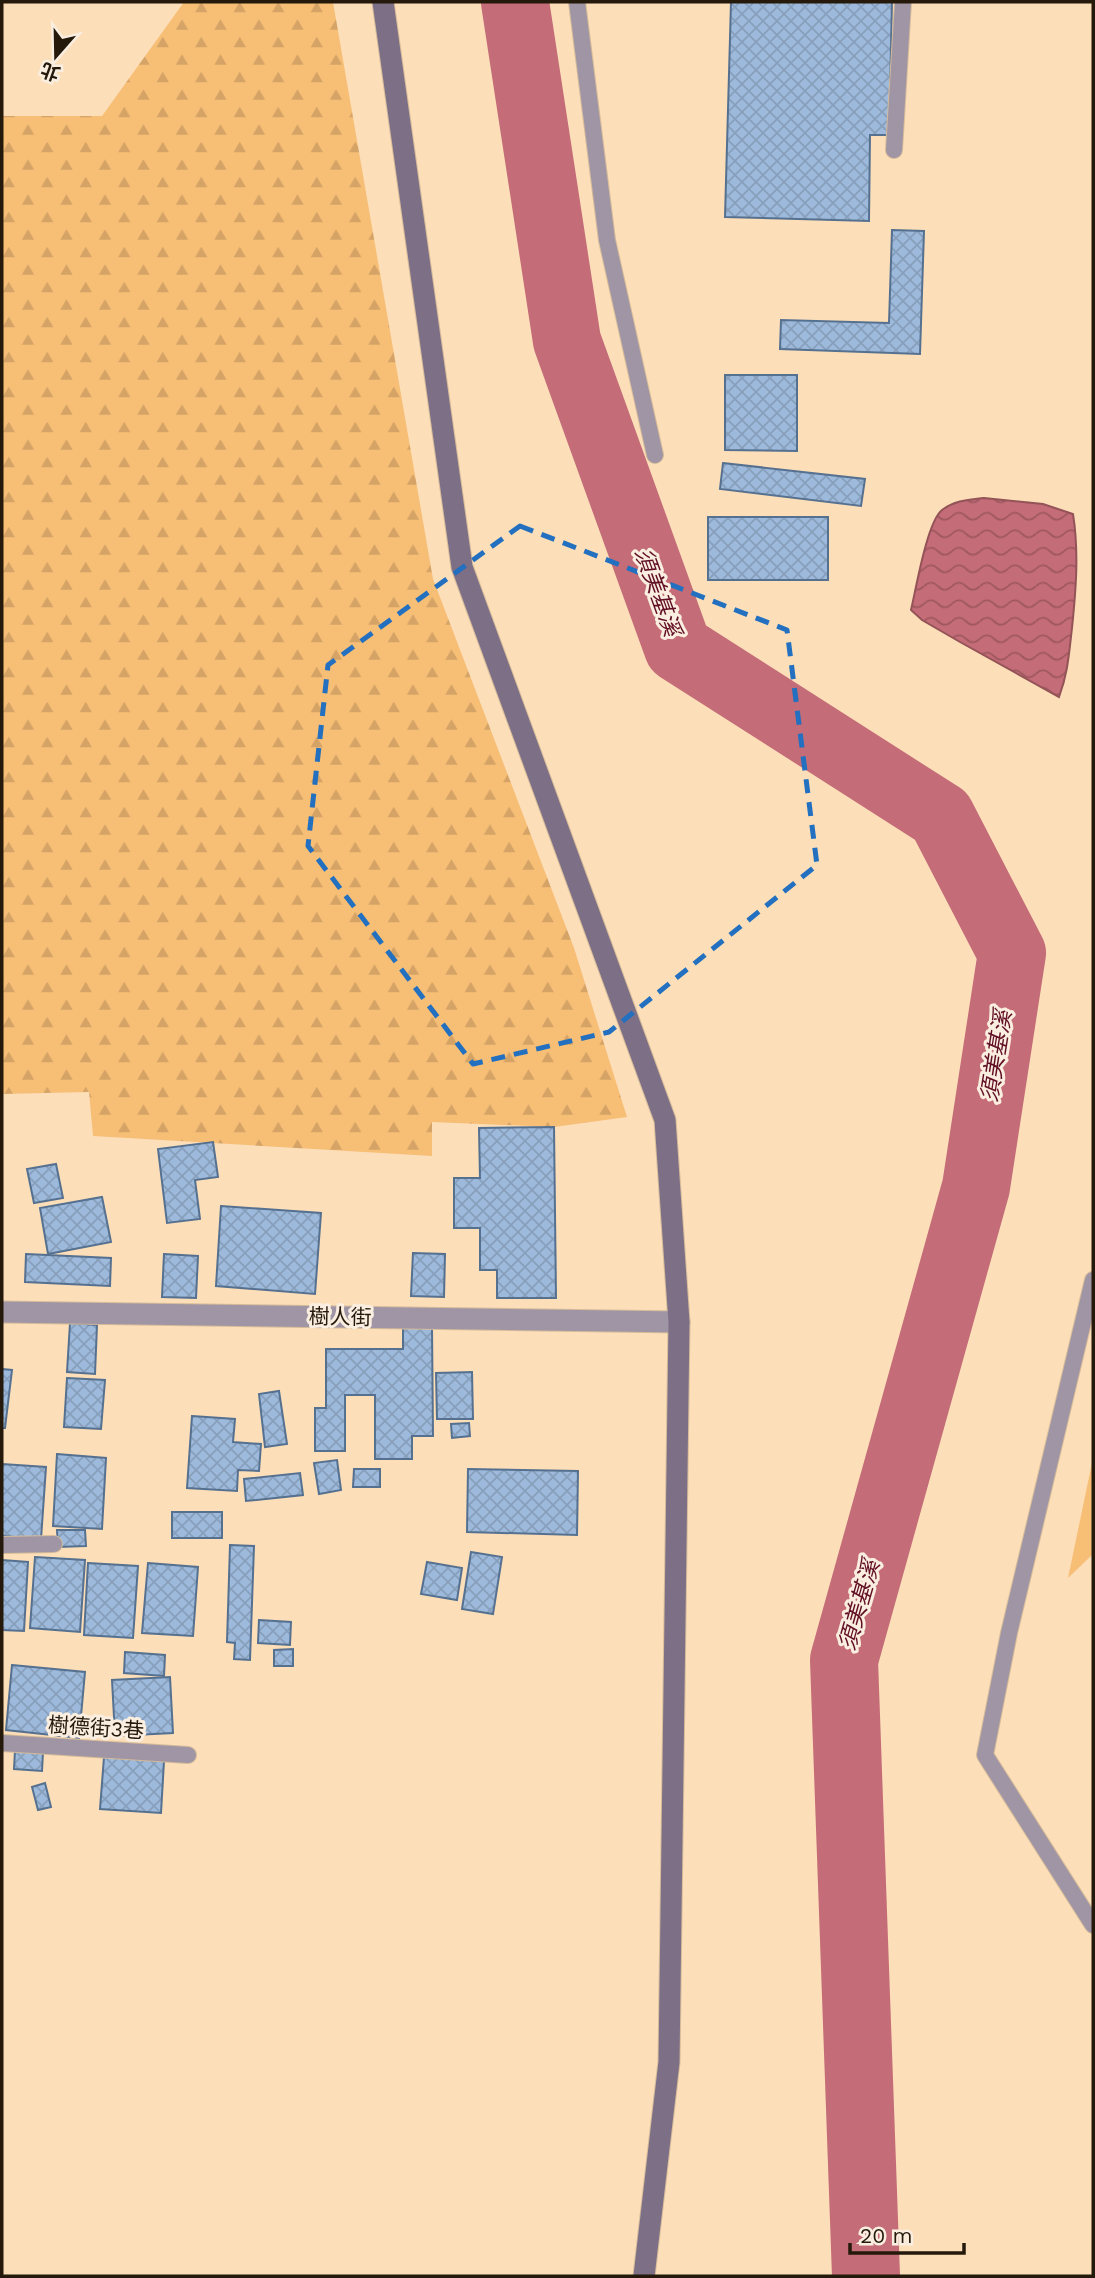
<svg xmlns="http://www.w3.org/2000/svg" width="1095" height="2278" font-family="'Work Sans','Noto Sans TC',sans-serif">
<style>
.green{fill:#f7be76}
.forest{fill:url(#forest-firs)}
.water{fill:url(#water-waves);stroke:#945357;stroke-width:2}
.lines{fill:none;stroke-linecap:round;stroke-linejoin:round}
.river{stroke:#c46c77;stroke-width:68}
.building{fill:url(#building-cross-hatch);stroke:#567190;stroke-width:2}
.lane-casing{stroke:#d5bb9a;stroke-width:18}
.street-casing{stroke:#d5bb9a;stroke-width:23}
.secondary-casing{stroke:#d5bb9a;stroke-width:23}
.lane{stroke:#9f95a5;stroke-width:16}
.street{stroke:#9f95a5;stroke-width:21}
.secondary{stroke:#7d6f86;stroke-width:21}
.marked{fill:none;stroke:#2270bf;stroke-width:5;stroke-dasharray:14 9;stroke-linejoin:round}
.labels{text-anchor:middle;stroke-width:6;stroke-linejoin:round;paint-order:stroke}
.street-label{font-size:21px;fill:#24190b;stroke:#faeee0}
.water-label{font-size:23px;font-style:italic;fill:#610f24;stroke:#faeee0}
</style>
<defs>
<pattern id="forest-firs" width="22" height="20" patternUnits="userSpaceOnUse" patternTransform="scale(1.75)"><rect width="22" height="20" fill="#f7be76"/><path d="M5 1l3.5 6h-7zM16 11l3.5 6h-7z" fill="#d4a365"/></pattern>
<pattern id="water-waves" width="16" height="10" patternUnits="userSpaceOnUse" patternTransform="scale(1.75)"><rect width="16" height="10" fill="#c46c77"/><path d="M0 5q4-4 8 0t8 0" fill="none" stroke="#9f5860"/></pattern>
<pattern id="building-cross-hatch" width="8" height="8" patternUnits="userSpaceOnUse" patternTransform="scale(1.75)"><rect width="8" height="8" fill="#9dbadc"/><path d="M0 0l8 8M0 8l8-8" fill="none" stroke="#879fbb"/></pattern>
</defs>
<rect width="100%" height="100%" fill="#fcdeb9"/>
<polygon class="green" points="1093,1458 1093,1554 1068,1578"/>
<polygon class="forest" points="184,2 333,2 433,579 574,948 627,1117 554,1127 432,1122 432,1156 93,1136 89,1092 2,1094 2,116 102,116"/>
<path class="water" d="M984,498l59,6 30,10c6,38 3,75 -1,114 -3,25 -4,45 -13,69l-99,-55 -38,-22 -11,-10c5,-21 16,-88 31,-100 13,-10 27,-10 42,-12z"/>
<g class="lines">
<polyline class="river" points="515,2 567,341 678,648 941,816 1012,953 976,1187 844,1660 866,2276"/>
</g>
<g class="building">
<polygon points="731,2 892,2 889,135 870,135 869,221 725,217"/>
<polygon points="892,230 924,231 920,354 780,349 781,320 889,323"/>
<polygon points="725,375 797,375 797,451 725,450"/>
<polygon points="723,463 865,479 861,506 720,489"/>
<rect x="708" y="517" width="120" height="63"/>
<polygon points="554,1127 556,1298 497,1298 497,1270 480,1270 480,1228 454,1228 454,1178 480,1178 479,1128"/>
<polygon points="213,1142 218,1177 195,1180 200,1219 167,1223 158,1149"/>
<polygon points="56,1164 63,1198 34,1203 27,1169"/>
<polygon points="102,1197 111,1242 48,1254 40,1208"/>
<polygon points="221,1206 321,1213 315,1294 216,1286"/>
<polygon points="413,1253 445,1254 444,1297 411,1296"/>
<polygon points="26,1254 111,1258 110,1286 25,1282"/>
<polygon points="164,1254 198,1256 196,1298 162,1297"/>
<polygon points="70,1323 97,1325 95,1374 67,1372"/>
<polygon points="403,1328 432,1328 433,1436 412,1436 412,1459 375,1459 375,1395 345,1395 345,1451 315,1451 315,1408 326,1408 326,1349 403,1349"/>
<polygon points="2,1369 12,1370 5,1428 2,1428"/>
<polygon points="472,1372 473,1419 437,1419 436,1373"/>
<polygon points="67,1378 105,1380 101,1429 64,1427"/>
<polygon points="279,1391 287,1444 265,1447 259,1394"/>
<polygon points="192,1416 235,1419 233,1442 261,1444 259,1471 238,1470 237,1491 187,1488"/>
<polygon points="469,1423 470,1436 452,1438 451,1424"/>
<polygon points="57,1454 106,1458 102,1529 53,1526"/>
<polygon points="337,1460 341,1490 319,1494 314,1463"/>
<polygon points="2,1464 46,1467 41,1539 2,1536"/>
<polygon points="354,1469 380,1469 380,1487 353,1487"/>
<polygon points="468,1469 578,1471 577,1535 467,1532"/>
<polygon points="300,1473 303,1495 246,1501 244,1479"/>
<rect x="172" y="1512" width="50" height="26"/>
<polygon points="57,1530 85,1530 86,1546 58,1547"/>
<polygon points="230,1545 254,1546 250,1660 234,1659 235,1643 227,1642"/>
<polygon points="471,1552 502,1557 493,1614 462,1609"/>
<polygon points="35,1557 85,1560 80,1632 30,1628"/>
<polygon points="2,1560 28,1562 24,1631 2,1630"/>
<polygon points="427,1562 462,1568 457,1600 421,1594"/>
<polygon points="88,1563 138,1566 133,1638 84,1635"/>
<polygon points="148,1563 198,1567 193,1636 142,1633"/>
<polygon points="259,1620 291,1622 290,1645 258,1643"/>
<polygon points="293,1649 293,1666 274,1666 274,1650"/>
<polygon points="125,1652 165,1655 164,1676 124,1673"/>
<polygon points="12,1665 85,1672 79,1738 6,1730"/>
<polygon points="170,1677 173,1733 115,1736 112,1680"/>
<polygon points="15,1750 43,1752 42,1771 14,1769"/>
<polygon points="104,1757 164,1761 161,1813 100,1809"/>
<polygon points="45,1783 51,1807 38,1810 32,1787"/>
</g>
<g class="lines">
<g class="lane-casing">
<g id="lane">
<polyline points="577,2 607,240 655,455"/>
<polyline points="894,150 903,2"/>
<polyline points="1093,1280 1009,1633 985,1755 1093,1925"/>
<polyline points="2,1545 54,1544"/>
<polyline points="2,1743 188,1755"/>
</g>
</g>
<g class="street-casing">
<polyline id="street" points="2,1312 679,1322"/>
</g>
<g class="secondary-casing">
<polyline id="secondary" points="383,2 462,567 665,1120 679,1322 669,2062 644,2276"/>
</g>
<use href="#lane" class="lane"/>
<use href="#street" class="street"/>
<use href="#secondary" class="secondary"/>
</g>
<path class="marked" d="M520,526l267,104 30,235 -208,167 -136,32 -165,-218 20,-181z"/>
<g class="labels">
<g class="street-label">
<text transform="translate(340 1317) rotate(1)" y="7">樹人街</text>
<text transform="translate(96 1728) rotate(4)" y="7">樹德街3巷</text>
</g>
<g class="water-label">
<text transform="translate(658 592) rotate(70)" y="8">須美基溪</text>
<text transform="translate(996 1056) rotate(-81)" y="8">須美基溪</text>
<text transform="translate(859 1605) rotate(-74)" y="8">須美基溪</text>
</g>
</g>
<rect width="1095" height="2278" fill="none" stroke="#24190b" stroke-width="7"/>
<g transform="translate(56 56) rotate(200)" stroke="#faeee0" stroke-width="5" paint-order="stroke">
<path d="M0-5L12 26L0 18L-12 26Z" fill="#24190b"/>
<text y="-10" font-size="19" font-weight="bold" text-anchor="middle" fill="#24190b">北</text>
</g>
<path d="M850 2243v10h114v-10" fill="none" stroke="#24190b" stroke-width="3.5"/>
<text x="860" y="2243" font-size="21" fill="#24190b" stroke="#faeee0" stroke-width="5" paint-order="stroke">20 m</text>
</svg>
